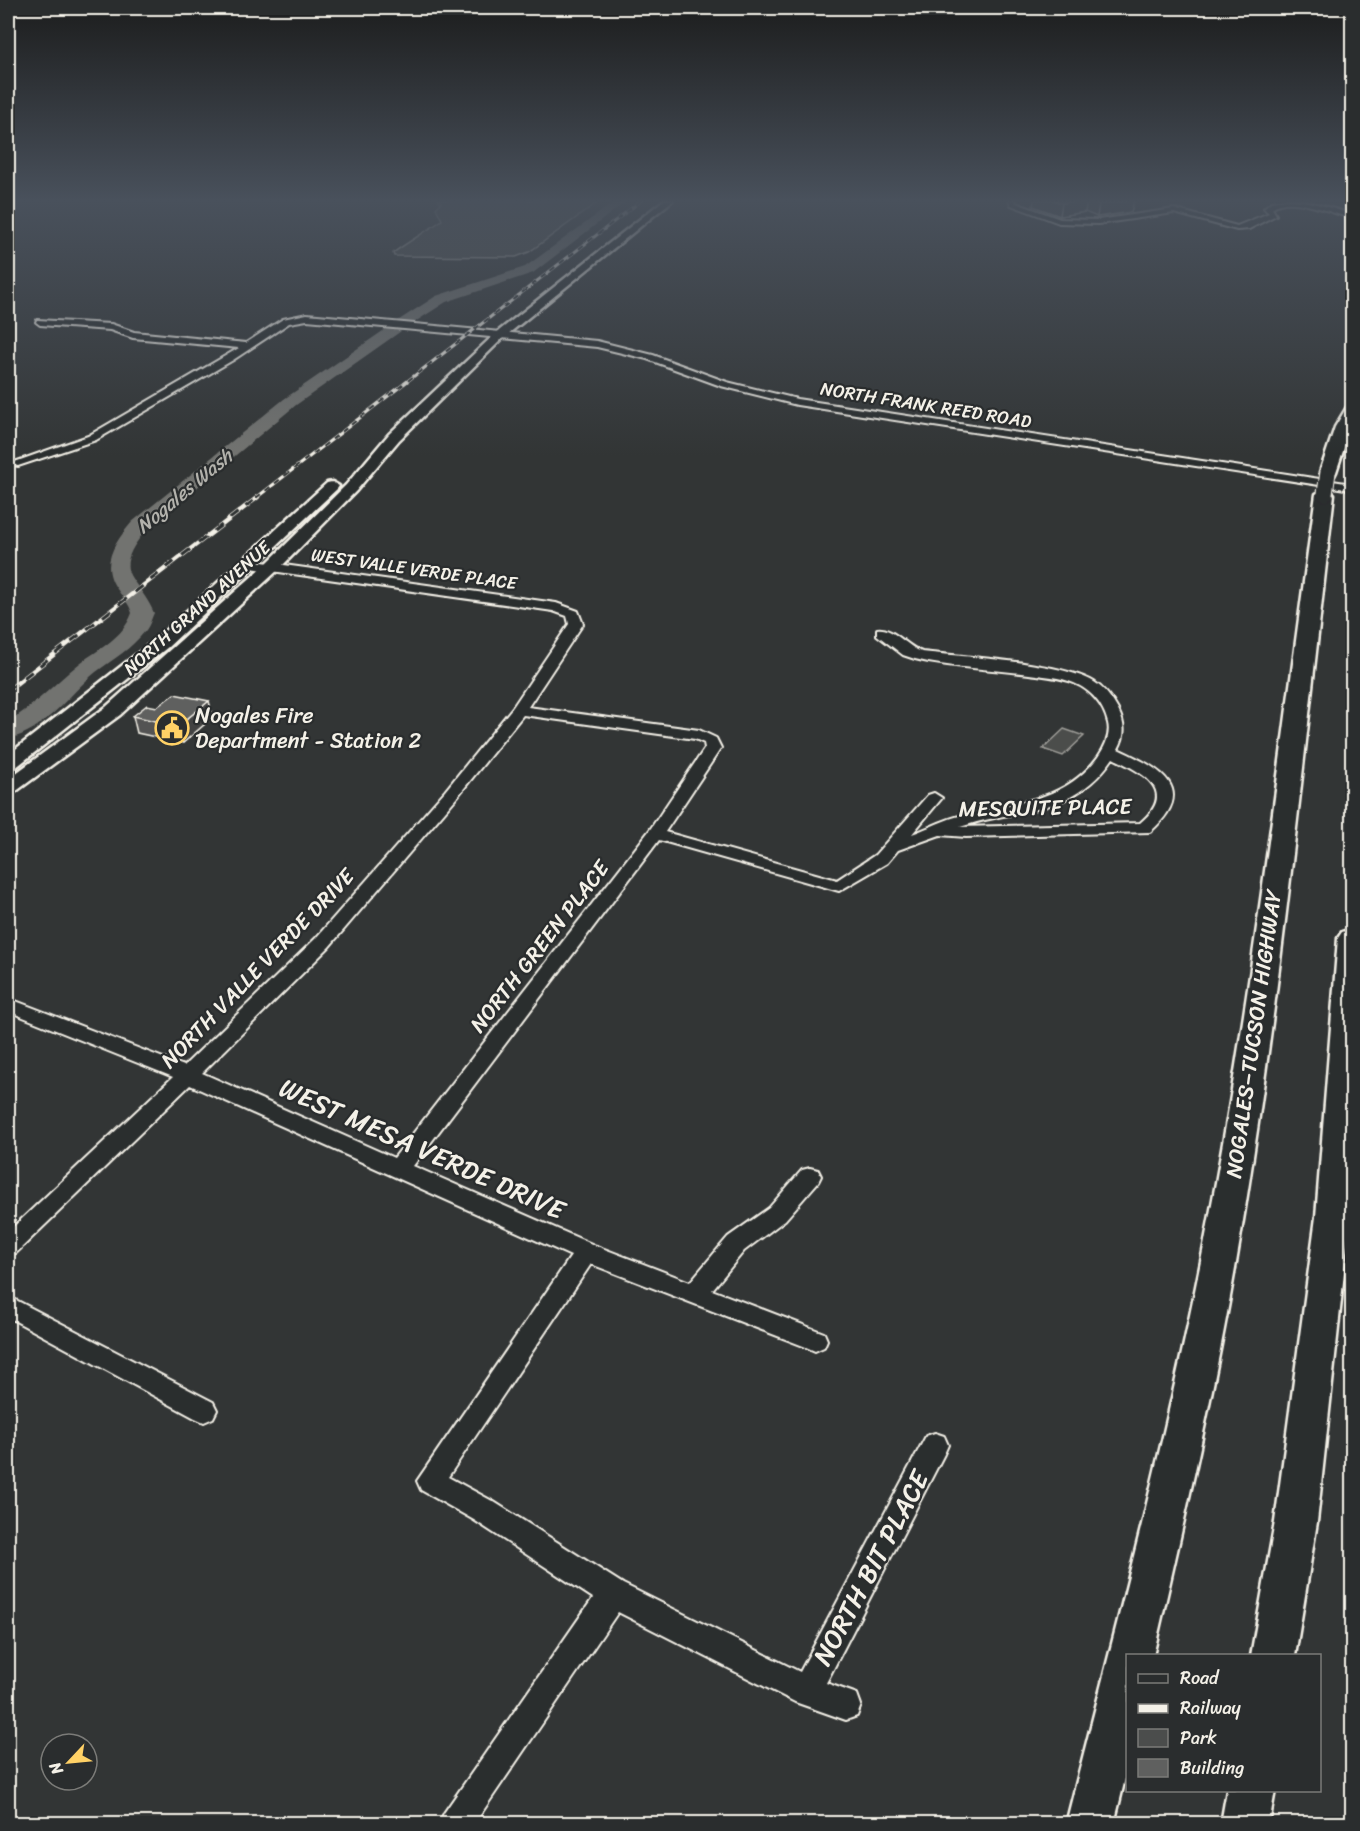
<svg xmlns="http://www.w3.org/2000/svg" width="1360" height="1831" font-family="Sriracha,sans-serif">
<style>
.green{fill:#4b4d4c;stroke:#a09f9a;stroke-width:1.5}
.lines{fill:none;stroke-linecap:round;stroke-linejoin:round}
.river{fill:#727370;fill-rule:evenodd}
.minor-casing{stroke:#f4f1e8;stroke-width:4}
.major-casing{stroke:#f4f1e8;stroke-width:5}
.highway-casing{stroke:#f4f1e8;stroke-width:5}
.minor{fill:#2a2d2e;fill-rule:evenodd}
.major{fill:#2a2d2e;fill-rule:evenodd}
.highway{fill:#2a2d2e;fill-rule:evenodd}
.rail-far1-casing{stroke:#f4f1e8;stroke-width:3}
.rail-casing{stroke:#f4f1e8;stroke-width:4.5}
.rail-far1{stroke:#2a2d2e;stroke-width:2;stroke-dasharray:6;stroke-linecap:butt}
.rail{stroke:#2a2d2e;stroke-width:3;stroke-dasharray:10;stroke-linecap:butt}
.highway-bridge-casing{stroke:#f4f1e8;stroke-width:17;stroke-linecap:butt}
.highway-bridge{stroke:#2a2d2e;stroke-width:15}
.wall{fill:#525352;stroke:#f4f1e8;stroke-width:1.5}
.shaded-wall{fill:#424342;stroke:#f4f1e8;stroke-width:1.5}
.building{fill:#5f605f;stroke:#f4f1e8;stroke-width:1.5}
.labels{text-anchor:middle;stroke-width:4.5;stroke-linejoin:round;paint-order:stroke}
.far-street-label{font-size:18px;fill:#f4f1e8;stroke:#2a2d2e}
.far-water-label{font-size:20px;font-style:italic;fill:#b3b2ac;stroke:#2a2d2e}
.poi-label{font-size:22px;fill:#f4f1e8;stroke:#2a2d2e;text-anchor:start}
.street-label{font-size:22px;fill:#f4f1e8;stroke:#2a2d2e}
.near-street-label{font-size:27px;fill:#f4f1e8;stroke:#2a2d2e}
</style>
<rect width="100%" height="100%" fill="#323535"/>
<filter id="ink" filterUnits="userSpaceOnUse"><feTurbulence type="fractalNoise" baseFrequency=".0167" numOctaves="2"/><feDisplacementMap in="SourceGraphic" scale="12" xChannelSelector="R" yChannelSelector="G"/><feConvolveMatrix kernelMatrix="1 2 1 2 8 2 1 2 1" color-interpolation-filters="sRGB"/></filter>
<g filter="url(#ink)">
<g class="green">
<path d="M438,200h163l-72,52 -13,5 -122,-1 -1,-3c16,-12 33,-21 49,-33l-6,-12 5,-5z"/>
<polygon points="1064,729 1084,736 1063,756 1043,749"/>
</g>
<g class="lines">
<path class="river" d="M617,200h11l-95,73 -87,29 -42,27 -108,76 -150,125c-38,46 -8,45 8,83 -3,6 -4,12 -8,17 -16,20 -31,28 -50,42 -27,22 -52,60 -88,67v-17c27,-17 47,-39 72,-59 20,-15 43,-25 52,-50 -3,-10 -9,-15 -15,-24 -18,-25 -2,-47 15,-67l152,-123 112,-77 40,-26 89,-29z"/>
<g class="minor-casing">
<g id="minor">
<path d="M1009,200h6l1,3 44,16 38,1 76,-11 63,17 32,-13 -5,-5 7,-6c30,-6 52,4 81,12v4c-19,-4 -63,-25 -80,-10l4,7 -27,14 -12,1 -63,-17 -76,11 -39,-1 -48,-18z"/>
<polygon points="307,314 597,341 653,355 727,382 797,399 1352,484 1352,490 797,405 721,386 647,359 597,347 307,320 289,323 233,360 96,440 18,466 9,464 88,436 239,348 133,338 110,330 40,325 36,322 37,320 111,324 134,332 246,343 283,319"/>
<path d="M248,560l308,43 22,8 5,13 -55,83 171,23 17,8 5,10 -56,84 172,48 38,-25 53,-60 6,-2 8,5 -30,36c17,-6 33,-15 51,-19 51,-13 101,-12 135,-58 7,-10 13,-22 10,-34 -4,-18 -17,-33 -34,-40 -14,-6 -30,-7 -45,-9 -37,-5 -78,-6 -114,-15l-12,-4 -26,-20v-6c15,-3 30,18 45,23 42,5 139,10 172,30 11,7 18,17 24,28 7,14 8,25 0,39 43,20 81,40 32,83l-184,5 -26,-2 -42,15 -11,13 -48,28 -180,-51 -246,326 181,79 96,37 38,-45 41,-29 33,-38 8,-2 8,2 3,6 -3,6 -33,38 -41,31 -32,39 112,43 3,7 -3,7 -9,4 -9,-4 -215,-83 -143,213 46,25 129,82 177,88 126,-236 9,-3 9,3 4,9 -4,9 -118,229 31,11 4,11 -4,11 -11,4 -51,-18 -177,-90 -144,212h-35l5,-11 149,-215 -119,-78 -53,-30 -4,-9 154,-225 -381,-171 -174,168 -8,2v-23l165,-155 -165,-66v-13l176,68 131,-127 130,-148 68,-84 56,-83 -2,-8 -14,-5 -309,-44 -2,-3zM523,715l172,24 9,4 1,5 -56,83 -255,327 -192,-85 127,-126 128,-150zM1113,758c32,16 65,33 27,65l-180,4c59,-20 113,-10 153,-69z"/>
<polygon points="8,1296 213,1402 217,1410 213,1418 204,1422 195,1418 8,1317"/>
</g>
</g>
<g class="major-casing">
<g id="major">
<polygon points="664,200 673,200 503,338 399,440 356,491 278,570 120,715 15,792 8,794 8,779 106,707 266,564 346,485 389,434 495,334"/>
<polygon points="332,482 339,486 337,489 168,647 15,768 8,770 8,755 156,639 327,483"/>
</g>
</g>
<g class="highway-casing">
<g id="highway">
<polygon points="1352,405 1352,424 1336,472 1334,476 1322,476 1320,472 1335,427 1347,407"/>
<path d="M1325,489l9,5c-29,248 -53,498 -94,745 -23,140 -55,278 -87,417h-25v110l-14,58h-48c49,-194 101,-386 139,-583 48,-247 76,-498 111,-747z"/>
<polygon points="1352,929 1352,1173 1350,1217 1317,1522 1295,1656 1251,1656 1275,1522 1316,1217 1338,938 1342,932"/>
<polygon points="1227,1790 1275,1790 1269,1824 1221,1824"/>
</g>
</g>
<use href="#minor" class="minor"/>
<use href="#major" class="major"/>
<use href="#highway" class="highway"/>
<g class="rail-far1-casing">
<polyline id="rail-far1" points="256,498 642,200"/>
</g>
<g class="rail-casing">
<polyline id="rail" points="8,690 258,497"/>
</g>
<use href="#rail-far1" class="rail-far1"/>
<use href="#rail" class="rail"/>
<g class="highway-bridge-casing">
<polyline id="highway-bridge" points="1325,494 1328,472"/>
</g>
<use href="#highway-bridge" class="highway-bridge"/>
</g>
<g class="wall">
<polygon points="1034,200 1134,200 1131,212 1097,217 1085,212 1060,216 1033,206"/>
<polygon points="133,716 213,717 183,743 137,733"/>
</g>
<g class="shaded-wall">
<polygon points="1087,200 1085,212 1060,216 1062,203"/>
<polygon points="1134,200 1131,212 1097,217 1099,204"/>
<polygon points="209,701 213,717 183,743 178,726"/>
</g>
<g class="building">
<polygon points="1052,200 1132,200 1099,204 1087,200 1062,203"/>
<polygon points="174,694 209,701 178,726 133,716 147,705 157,707"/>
</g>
</g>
<linearGradient id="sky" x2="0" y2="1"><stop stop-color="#1c1d1d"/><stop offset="0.44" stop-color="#49515c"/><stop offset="1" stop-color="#49515c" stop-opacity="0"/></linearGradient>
<rect width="1360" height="456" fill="url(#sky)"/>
<defs>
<g id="civic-ring" transform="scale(1.725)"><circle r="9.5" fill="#2a2d2e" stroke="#ffd166" stroke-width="1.5"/><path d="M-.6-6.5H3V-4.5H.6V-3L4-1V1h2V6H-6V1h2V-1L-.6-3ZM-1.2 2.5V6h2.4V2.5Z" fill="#ffd166"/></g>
</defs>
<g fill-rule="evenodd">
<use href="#civic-ring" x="172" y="728"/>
</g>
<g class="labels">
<g class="far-street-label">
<text transform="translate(926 405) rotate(9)" y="6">NORTH FRANK REED ROAD</text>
<text transform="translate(414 569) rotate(8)" y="6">WEST VALLE VERDE PLACE</text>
<text transform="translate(197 608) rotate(-42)" y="6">NORTH GRAND AVENUE</text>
</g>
<g class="far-water-label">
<text transform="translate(184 491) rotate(-40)" y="7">Nogales Wash</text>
</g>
<g class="poi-label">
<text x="195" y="723">Nogales Fire<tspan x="195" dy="25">Department - Station 2</tspan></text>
</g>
<g class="street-label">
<text transform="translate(1045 807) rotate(-1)" y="8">MESQUITE PLACE</text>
<text transform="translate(539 946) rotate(-52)" y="8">NORTH GREEN PLACE</text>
<text transform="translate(257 968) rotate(-46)" y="8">NORTH VALLE VERDE DRIVE</text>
<text transform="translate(1253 1034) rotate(-82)" y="8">NOGALES–TUCSON HIGHWAY</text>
</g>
<g class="near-street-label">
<text transform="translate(422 1149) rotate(24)" y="9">WEST MESA VERDE DRIVE</text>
<text transform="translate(871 1568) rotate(-62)" y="9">NORTH BIT PLACE</text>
</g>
</g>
<rect width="1360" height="1831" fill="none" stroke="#2a2d2e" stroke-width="30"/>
<rect x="15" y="15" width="1330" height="1801" fill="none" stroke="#f4f1e8" stroke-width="2" filter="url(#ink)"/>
<rect x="1126" y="1654" width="195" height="138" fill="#2a2d2e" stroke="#7b7b78" stroke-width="1.5"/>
<rect x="1138" y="1674" width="30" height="9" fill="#2a2d2e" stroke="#7b7b78" stroke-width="1.5"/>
<text x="1180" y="1684" font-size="18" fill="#f4f1e8">Road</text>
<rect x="1138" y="1704" width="30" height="9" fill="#f4f1e8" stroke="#7b7b78" stroke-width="1.5"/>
<text x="1180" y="1714" font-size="18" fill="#f4f1e8">Railway</text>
<rect x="1138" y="1729" width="30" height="18" fill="#4b4d4c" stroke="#7b7b78" stroke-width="1.5"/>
<text x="1180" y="1744" font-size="18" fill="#f4f1e8">Park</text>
<rect x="1138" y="1759" width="30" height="18" fill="#5f605f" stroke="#7b7b78" stroke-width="1.5"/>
<text x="1180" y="1774" font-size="18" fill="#f4f1e8">Building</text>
<g transform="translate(69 1762) rotate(244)"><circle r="28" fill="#2a2d2e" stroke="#7b7b78" stroke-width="1.5"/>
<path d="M0-4.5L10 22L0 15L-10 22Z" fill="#ffd166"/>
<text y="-9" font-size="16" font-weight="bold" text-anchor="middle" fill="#f4f1e8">N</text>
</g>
</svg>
